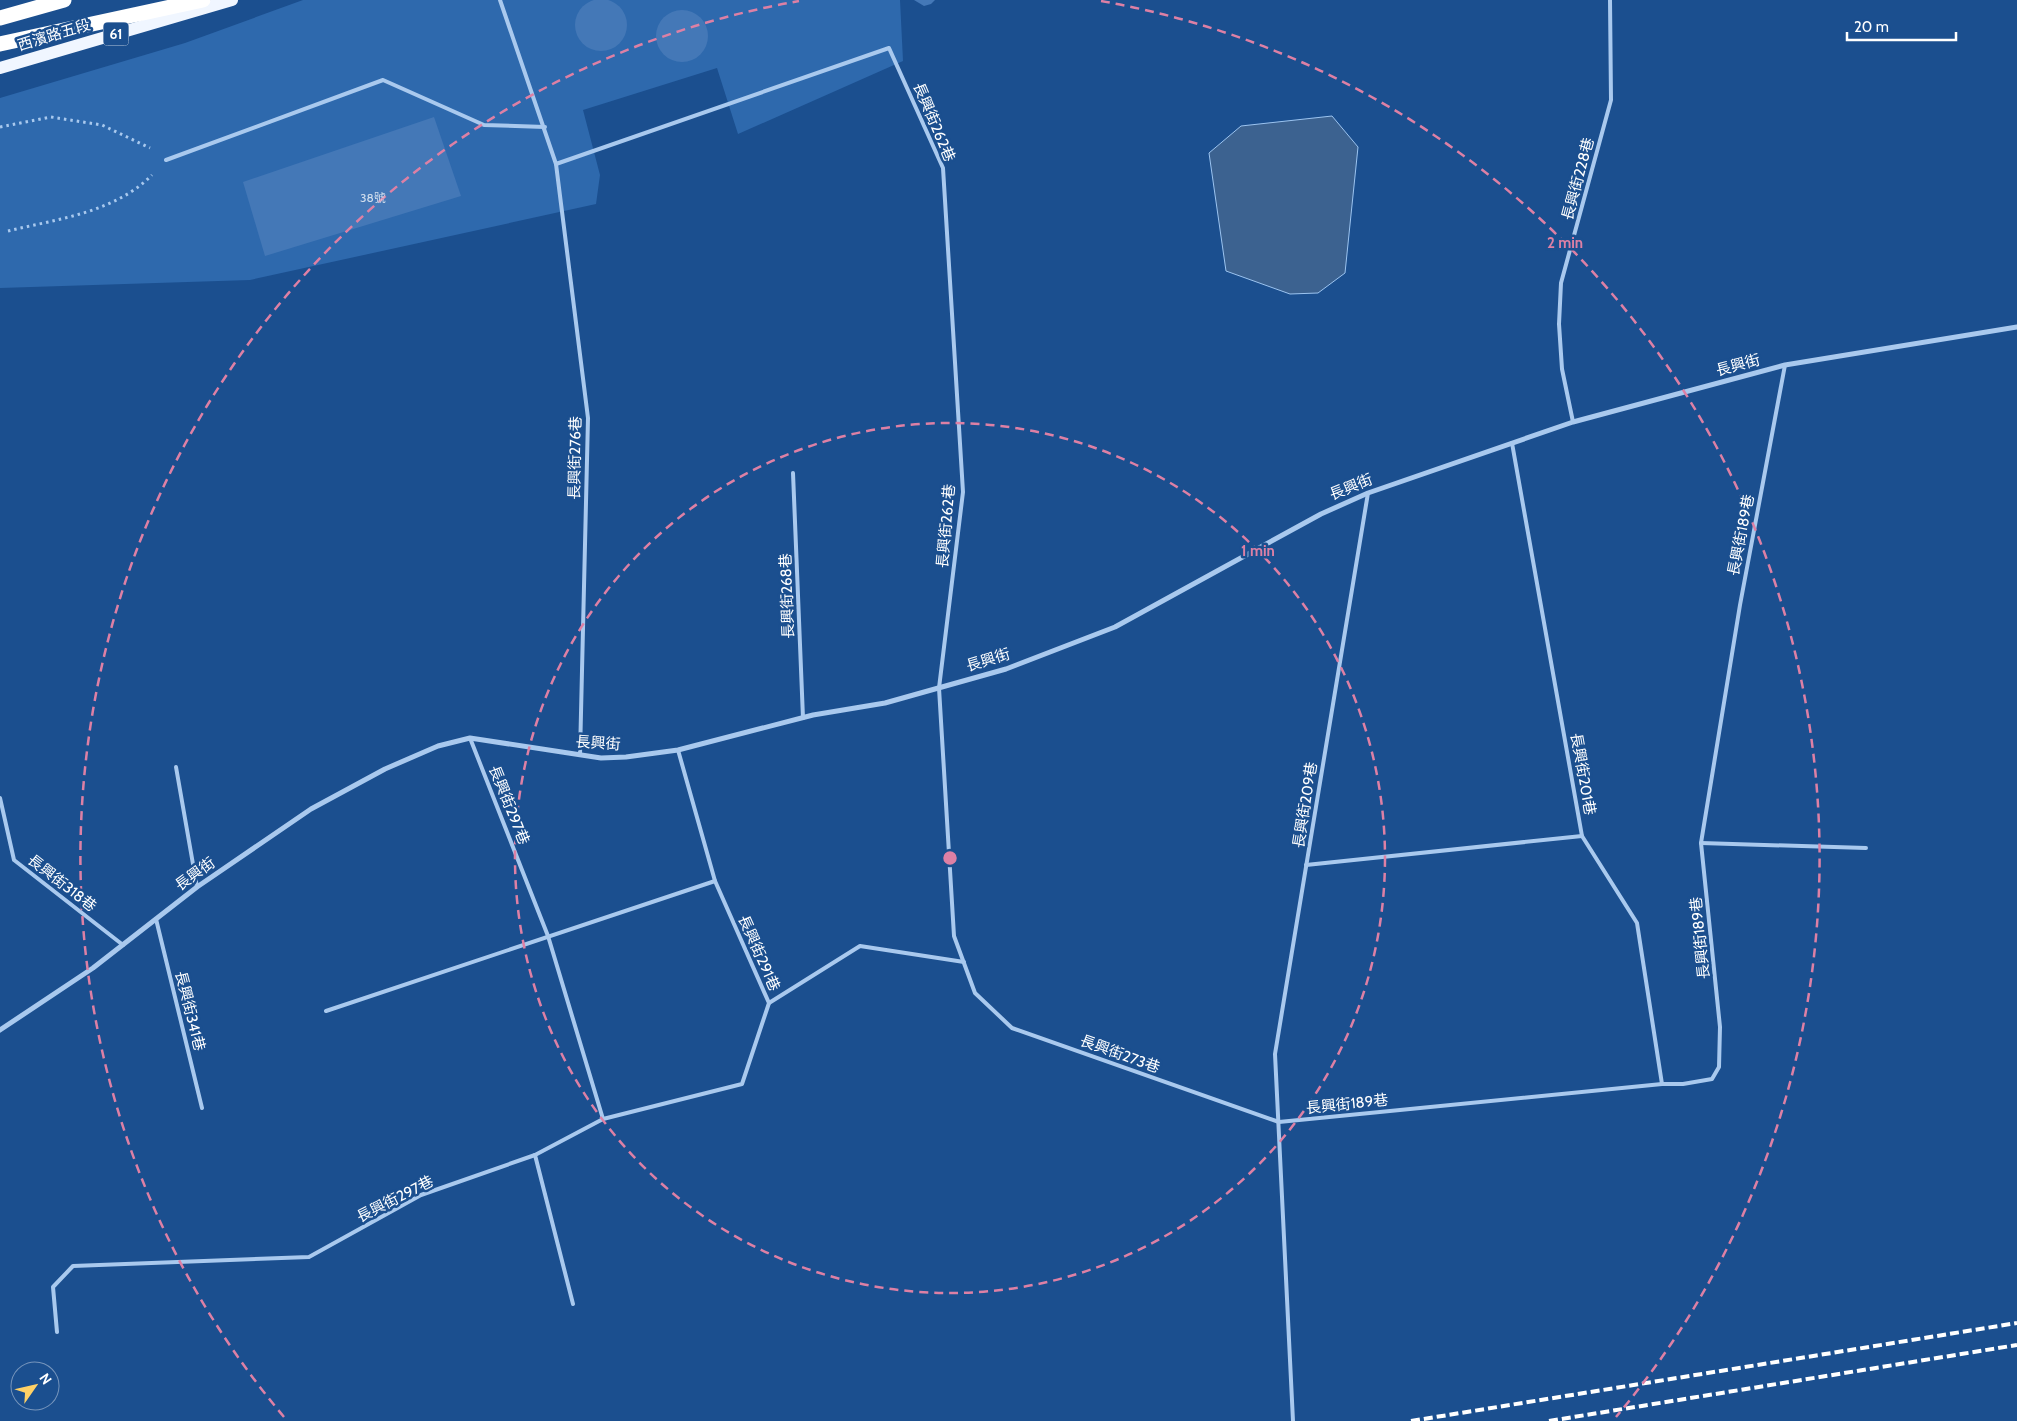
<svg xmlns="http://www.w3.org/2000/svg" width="2017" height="1421" font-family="Cabin,'Noto Sans TC',sans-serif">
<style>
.green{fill:#2e69ad}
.water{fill:#3c6290;stroke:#9cc4f0}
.building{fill:#4478b7}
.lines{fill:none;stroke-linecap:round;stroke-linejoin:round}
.path{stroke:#a9c9ee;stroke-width:3;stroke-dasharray:2.5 4;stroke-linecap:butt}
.lane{stroke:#a9c9ee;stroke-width:4}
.street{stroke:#a9c9ee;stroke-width:5}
.primary{stroke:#f0f6ff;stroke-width:12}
.highway{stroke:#fff;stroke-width:15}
.rail{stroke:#fff;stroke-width:4;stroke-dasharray:9 4;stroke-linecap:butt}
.ring{fill:none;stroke:#dd80a5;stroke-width:2.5;stroke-dasharray:9 6}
.labels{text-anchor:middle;stroke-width:5;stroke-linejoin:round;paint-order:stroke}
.number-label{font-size:12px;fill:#d0dded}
.shield{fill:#1b4f8f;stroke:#bbcadd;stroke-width:1}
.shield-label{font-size:14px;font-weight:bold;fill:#fff}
.street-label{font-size:15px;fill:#fff;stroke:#1b4f8f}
.centre{fill:#dd80a5;stroke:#1b4f8f;stroke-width:2.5}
.ring-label{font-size:15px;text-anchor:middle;font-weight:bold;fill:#dd80a5;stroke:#1b4f8f;stroke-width:5;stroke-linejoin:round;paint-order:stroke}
</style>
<rect width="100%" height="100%" fill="#1b4f8f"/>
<polygon class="green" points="303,0 900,0 903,61 738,134 717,68 583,110 600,175 596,204 250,280 0,288 0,98 185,43"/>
<polygon class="water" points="1332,116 1358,147 1345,273 1318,293 1290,294 1226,271 1209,153 1241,126"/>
<g class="building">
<circle cx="601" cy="25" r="26"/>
<polygon points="914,0 935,0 931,4 924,6"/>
<circle cx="682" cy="36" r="26"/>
<polygon points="434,117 461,196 265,256 243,182"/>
</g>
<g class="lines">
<g class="path">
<polyline points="0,127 51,117 102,125 150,148"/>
<path d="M8,231c49,-12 106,-18 144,-56"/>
</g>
<g class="lane">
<polyline points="500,0 556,164 889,48 943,168 963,492 939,688 954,936 975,993 1012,1028 1279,1122 1662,1084 1683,1084 1712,1079 1719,1067 1720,1027 1701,843 1740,605 1785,365"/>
<polyline points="166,160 383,80 484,125 545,127"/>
<polyline points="556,164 588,418 580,755"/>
<polyline points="1573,422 1562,369 1559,324 1561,283 1611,100 1610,0"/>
<polyline points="1512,443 1582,836 1637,923 1662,1084"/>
<polyline points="793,473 803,718"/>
<polyline points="470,738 548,936 603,1119"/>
<polyline points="176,767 197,887"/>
<polyline points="0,798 14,860 123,945"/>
<polyline points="1701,843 1866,848"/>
<polyline points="1306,865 1582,836"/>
<polyline points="156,919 202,1108"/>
<polyline points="769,1003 860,946 964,962"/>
<polyline points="326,1011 715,881"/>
<polyline points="535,1155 573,1304"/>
<polyline points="57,1332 53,1287 73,1266 309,1257 421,1195 535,1155 603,1119 742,1084 769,1003 715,881 678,750"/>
<polyline points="1293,1421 1275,1054 1368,493"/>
</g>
<polyline class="street" points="0,1030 93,968 197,887 311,809 385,769 438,746 470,738 601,758 626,757 678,750 813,715 885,703 1006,669 1115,627 1321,514 1368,493 1573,422 1785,365 2017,327"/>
<polyline class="primary" points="0,68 232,0"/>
<g class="highway">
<polyline points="0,18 64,0"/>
<polyline points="0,44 203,0"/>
</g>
<g class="rail">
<polyline points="1411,1421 2017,1323"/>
<polyline points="1549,1421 2017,1345"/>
</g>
</g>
<g class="ring">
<circle cx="950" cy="858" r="435"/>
<path d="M284 1417A870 870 0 0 1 799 1M1101 1A870 870 0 0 1 1616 1417"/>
</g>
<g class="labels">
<g class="number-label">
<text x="373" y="202">38號</text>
</g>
<rect class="shield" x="103.5" y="22.5" width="25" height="23" rx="4"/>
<g class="shield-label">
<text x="116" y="39">61</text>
</g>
<g class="street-label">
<text transform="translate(54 35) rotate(-17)" y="5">西濱路五段</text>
<text transform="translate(934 122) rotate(67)" y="5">長興街262巷</text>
<text transform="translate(1578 179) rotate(-75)" y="5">長興街228巷</text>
<text transform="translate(1738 365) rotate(-15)" y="5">長興街</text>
<text transform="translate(575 458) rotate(-89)" y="5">長興街276巷</text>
<text transform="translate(1351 487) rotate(-22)" y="5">長興街</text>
<text transform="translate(946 526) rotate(-85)" y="5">長興街262巷</text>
<text transform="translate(1741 535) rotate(-79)" y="5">長興街189巷</text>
<text transform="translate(787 596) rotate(-92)" y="5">長興街268巷</text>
<text transform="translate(988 660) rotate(-17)" y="5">長興街</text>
<text transform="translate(598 743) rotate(4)" y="5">長興街</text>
<text transform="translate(1583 774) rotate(80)" y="5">長興街201巷</text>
<text transform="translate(509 805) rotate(68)" y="5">長興街297巷</text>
<text transform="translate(1305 805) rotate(-81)" y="5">長興街209巷</text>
<text transform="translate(195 874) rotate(-36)" y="5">長興街</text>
<text transform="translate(62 883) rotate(38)" y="5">長興街318巷</text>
<text transform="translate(1700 938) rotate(-96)" y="5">長興街189巷</text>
<text transform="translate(759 953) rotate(66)" y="5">長興街291巷</text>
<text transform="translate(190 1011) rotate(76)" y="5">長興街341巷</text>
<text transform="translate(1120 1054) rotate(20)" y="5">長興街273巷</text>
<text transform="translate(1347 1104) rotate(-6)" y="5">長興街189巷</text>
<text transform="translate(395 1199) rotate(-27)" y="5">長興街297巷</text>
</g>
</g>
<circle cx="950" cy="858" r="8" class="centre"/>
<g class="ring-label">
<text x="1565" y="248">2 min</text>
<text x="1258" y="556">1 min</text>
</g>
<g transform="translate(35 1386) rotate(56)"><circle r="24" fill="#1b4f8f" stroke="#7695bc"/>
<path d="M0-4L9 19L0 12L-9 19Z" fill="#ffd166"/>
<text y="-8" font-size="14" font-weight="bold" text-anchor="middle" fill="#ffffff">N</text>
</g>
<path d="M1847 32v8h109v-8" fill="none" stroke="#ffffff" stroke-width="2.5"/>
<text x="1854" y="32" font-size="15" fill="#ffffff" stroke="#1b4f8f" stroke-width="4" paint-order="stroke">20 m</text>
</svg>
